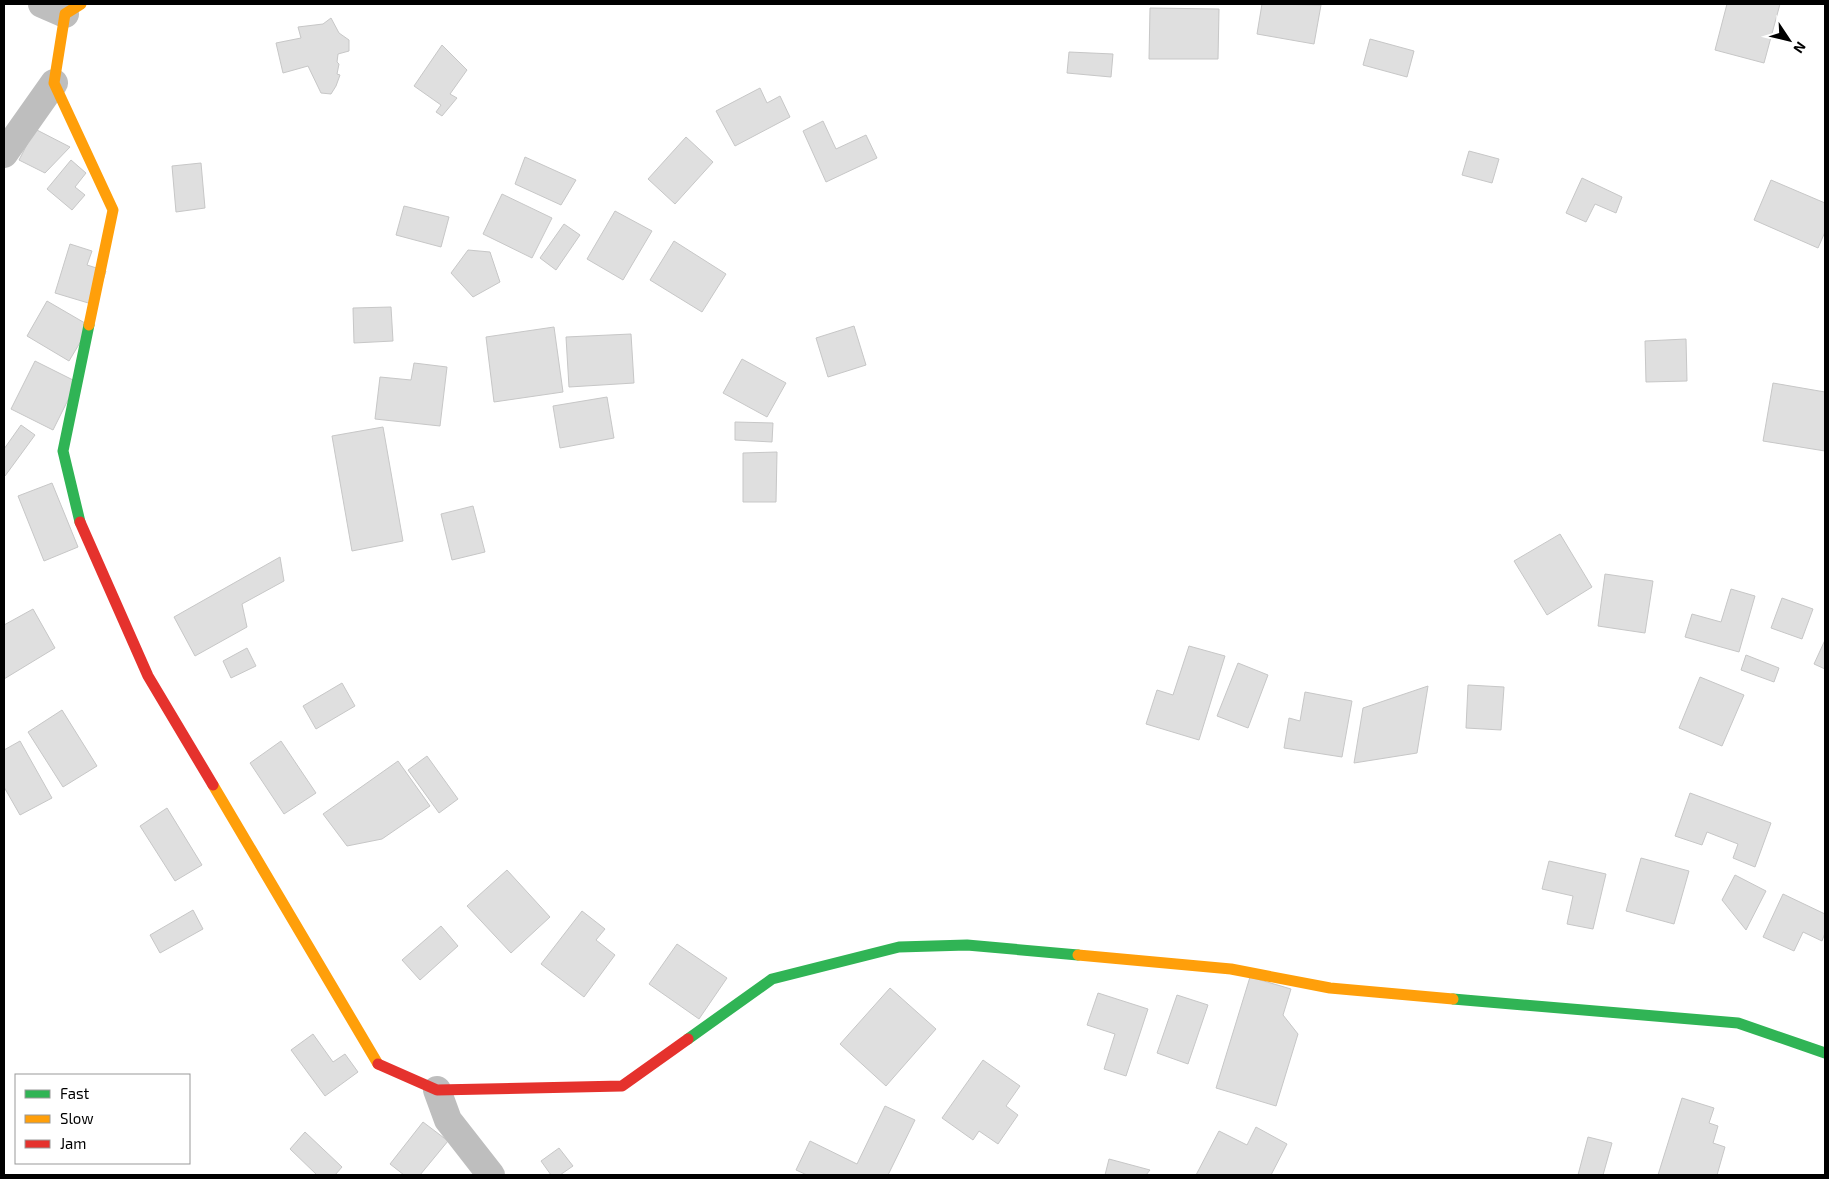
<svg xmlns="http://www.w3.org/2000/svg" width="1829" height="1179" font-family="'Exo 2',sans-serif">
<style>
.building{fill:#dfdfdf;stroke:#c7c7c7}
.lines{fill:none;stroke-linecap:round;stroke-linejoin:round}
.street{stroke:#bebebe;stroke-width:28}
.fast{stroke:#30b455;stroke-width:11}
.slow{stroke:#ff9f0a;stroke-width:11}
.jam{stroke:#e5322d;stroke-width:11}
</style>
<rect width="100%" height="100%" fill="#fff"/>
<g class="building">
<polygon points="1262,4 1321,5 1314,44 1257,34"/>
<polygon points="1727,4 1780,4 1764,63 1715,50"/>
<polygon points="1150,8 1219,9 1218,59 1149,59"/>
<polygon points="331,18 339,33 349,40 349,51 338,54 337,62 339,64 337,74 340,75 336,86 331,94 321,93 308,66 283,73 276,43 301,38 298,27 323,24"/>
<polygon points="1370,39 1414,51 1407,77 1363,65"/>
<polygon points="442,45 467,70 450,94 457,98 442,116 436,112 441,105 414,86"/>
<polygon points="1069,52 1113,54 1111,77 1067,73"/>
<polygon points="760,88 767,103 780,96 790,117 735,146 716,111"/>
<polygon points="823,121 836,149 866,135 877,158 826,182 803,131"/>
<polygon points="35,129 70,147 45,173 19,160"/>
<polygon points="686,137 713,162 675,204 648,179"/>
<polygon points="1469,151 1499,159 1492,183 1462,175"/>
<polygon points="525,157 576,180 561,205 515,184"/>
<polygon points="71,160 86,173 75,187 85,195 72,210 47,189"/>
<polygon points="201,163 205,208 176,212 172,166"/>
<polygon points="1582,178 1622,197 1616,213 1595,204 1586,222 1566,213"/>
<polygon points="1771,180 1825,203 1825,232 1818,248 1754,220"/>
<polygon points="502,194 552,218 532,258 483,234"/>
<polygon points="404,206 449,217 441,247 396,235"/>
<polygon points="615,211 652,231 623,280 587,259"/>
<polygon points="564,224 580,235 556,270 540,258"/>
<polygon points="674,241 726,274 702,312 650,280"/>
<polygon points="70,244 92,251 87,265 106,271 95,305 55,293"/>
<polygon points="468,250 490,252 500,282 473,297 451,273"/>
<polygon points="47,301 90,326 69,361 27,336"/>
<polygon points="391,307 393,341 354,343 353,308"/>
<polygon points="854,326 866,365 828,377 816,338"/>
<polygon points="554,327 563,392 494,402 486,337"/>
<polygon points="631,334 634,383 569,387 566,337"/>
<polygon points="1686,339 1687,381 1646,382 1645,341"/>
<polygon points="742,359 786,383 767,417 723,393"/>
<polygon points="35,361 77,382 53,430 11,409"/>
<polygon points="414,363 447,367 440,426 375,419 380,377 411,380"/>
<polygon points="1773,383 1825,392 1825,451 1763,441"/>
<polygon points="607,397 614,438 560,448 553,406"/>
<polygon points="735,422 773,423 772,442 735,440"/>
<polygon points="21,425 35,435 5,476 4,475 4,449"/>
<polygon points="383,427 403,541 352,551 332,436"/>
<polygon points="777,452 776,502 743,502 743,453"/>
<polygon points="52,483 78,547 44,561 18,496"/>
<polygon points="473,506 485,552 452,560 441,514"/>
<polygon points="1560,534 1592,587 1547,615 1514,561"/>
<polygon points="280,557 284,581 242,604 247,627 195,656 174,617"/>
<polygon points="1605,574 1653,581 1645,633 1598,626"/>
<polygon points="1731,589 1755,596 1739,652 1685,637 1692,614 1721,622"/>
<polygon points="1782,598 1813,609 1802,639 1771,628"/>
<polygon points="33,609 55,648 4,679 4,625"/>
<polygon points="1825,640 1825,669 1814,664"/>
<polygon points="1189,646 1225,656 1199,740 1146,724 1157,690 1173,695"/>
<polygon points="247,648 256,666 231,678 223,661"/>
<polygon points="1746,655 1779,668 1774,682 1741,670"/>
<polygon points="1238,663 1268,675 1248,728 1217,716"/>
<polygon points="1700,677 1744,695 1722,746 1679,728"/>
<polygon points="342,683 355,706 316,729 303,706"/>
<polygon points="1468,685 1504,687 1501,730 1466,728"/>
<polygon points="1428,686 1417,753 1354,763 1363,708"/>
<polygon points="1305,692 1352,701 1342,757 1284,748 1289,718 1300,721"/>
<polygon points="62,710 97,766 63,787 28,732"/>
<polygon points="20,741 52,798 20,815 4,787 4,750"/>
<polygon points="281,741 316,793 284,814 250,763"/>
<polygon points="427,756 458,799 439,813 408,770"/>
<polygon points="398,761 430,806 382,839 347,846 323,814"/>
<polygon points="1690,793 1771,823 1755,867 1733,858 1738,844 1707,832 1702,845 1675,836"/>
<polygon points="167,808 202,865 175,881 140,826"/>
<polygon points="1641,858 1689,871 1674,924 1626,911"/>
<polygon points="1549,861 1606,874 1593,929 1567,924 1573,896 1542,889"/>
<polygon points="507,870 550,917 511,953 467,906"/>
<polygon points="1735,875 1766,891 1746,930 1722,900"/>
<polygon points="1783,894 1825,914 1825,933 1822,941 1803,932 1794,951 1763,937"/>
<polygon points="193,910 203,929 160,953 150,935"/>
<polygon points="582,911 605,929 596,940 615,955 584,997 541,964"/>
<polygon points="441,926 458,946 420,980 402,960"/>
<polygon points="677,944 727,978 699,1019 649,984"/>
<polygon points="1250,977 1291,989 1283,1015 1298,1034 1276,1106 1216,1088"/>
<polygon points="890,988 936,1029 886,1086 840,1044"/>
<polygon points="1098,993 1148,1009 1126,1076 1104,1069 1115,1034 1087,1025"/>
<polygon points="1177,995 1208,1005 1188,1064 1157,1053"/>
<polygon points="313,1034 333,1062 345,1054 358,1072 325,1096 291,1050"/>
<polygon points="983,1060 1020,1086 1006,1106 1018,1115 998,1144 979,1131 973,1140 942,1118"/>
<polygon points="1682,1098 1714,1108 1709,1123 1718,1126 1713,1143 1725,1147 1717,1175 1658,1175"/>
<polygon points="885,1106 915,1120 888,1175 807,1175 796,1170 810,1141 857,1164"/>
<polygon points="423,1122 448,1141 420,1175 404,1175 390,1164"/>
<polygon points="1256,1127 1287,1144 1271,1175 1196,1175 1219,1131 1247,1145"/>
<polygon points="305,1132 342,1167 335,1175 317,1175 290,1149"/>
<polygon points="1588,1137 1612,1143 1603,1175 1578,1175"/>
<polygon points="559,1148 573,1166 560,1175 551,1175 541,1161"/>
<polygon points="1109,1159 1150,1170 1146,1175 1105,1175"/>
</g>
<g class="lines">
<g class="street">
<polyline points="42,4 65,14"/>
<polyline points="4,154 54,83"/>
<polyline points="437,1090 448,1120 491,1175"/>
</g>
<g class="fast">
<polyline points="80,522 63,451 89,325"/>
<polyline points="1453,999 1738,1023 1825,1053"/>
<polyline points="688,1039 772,979 899,947 967,945 1078,955"/>
</g>
<g class="slow">
<polyline points="81,4 65,14 54,83 113,210 89,325"/>
<polyline points="213,785 378,1064"/>
<polyline points="1078,955 1231,969 1330,988 1453,999"/>
</g>
<g class="jam">
<polyline points="80,522 148,676 213,785"/>
<polyline points="378,1064 437,1090 622,1086 688,1039"/>
</g>
</g>
<rect width="1829" height="1179" fill="none" stroke="#000000" stroke-width="10"/>
<rect x="15" y="1074" width="175" height="90" fill="#ffffff" stroke="#999999"/>
<rect x="25" y="1090" width="25" height="8" fill="#30b455" stroke="#999999"/>
<text x="60" y="1099" font-size="15" fill="#000000">Fast</text>
<rect x="25" y="1115" width="25" height="8" fill="#ff9f0a" stroke="#999999"/>
<text x="60" y="1124" font-size="15" fill="#000000">Slow</text>
<rect x="25" y="1140" width="25" height="8" fill="#e5322d" stroke="#999999"/>
<text x="60" y="1149" font-size="15" fill="#000000">Jam</text>
<g transform="translate(1789 40) rotate(125)" stroke="#ffffff" stroke-width="4" paint-order="stroke">
<path d="M0-4L9 19L0 12L-9 19Z" fill="#000000"/>
<text y="-8" font-size="14" font-weight="bold" text-anchor="middle" fill="#000000">N</text>
</g>
</svg>
